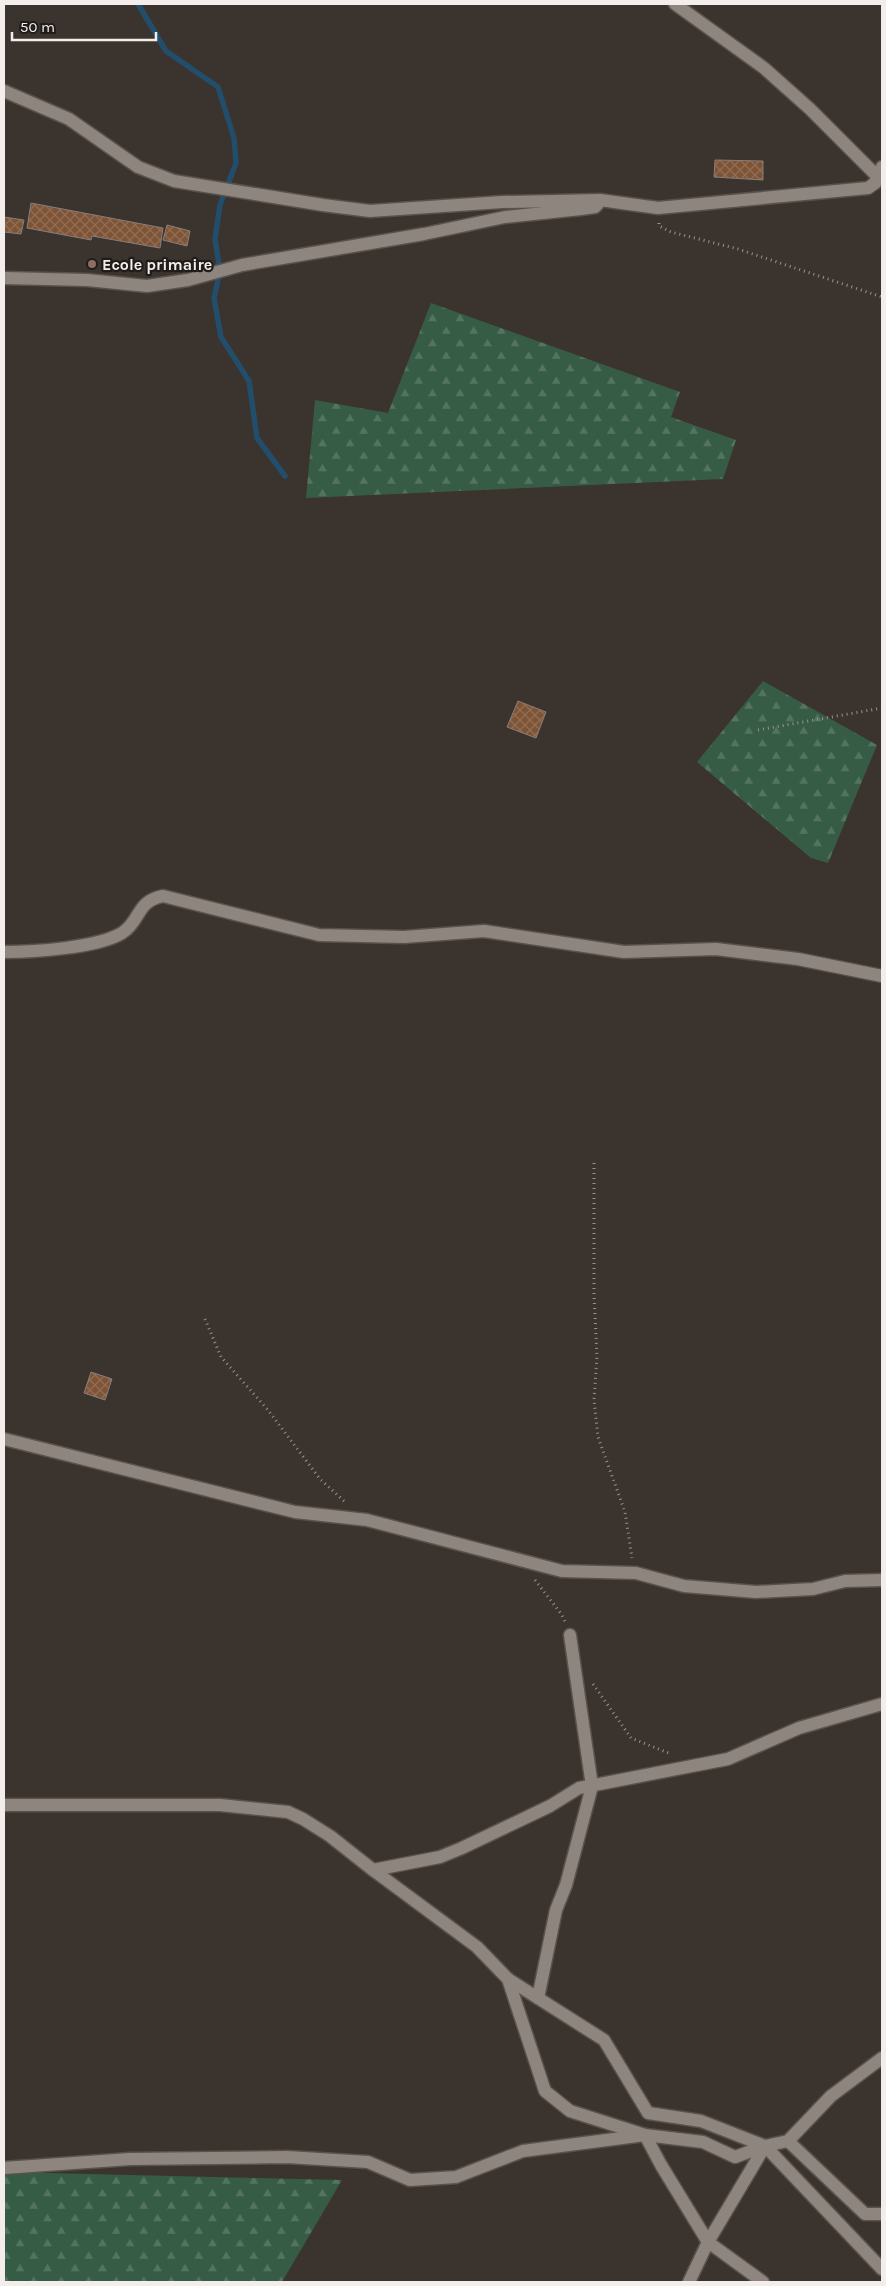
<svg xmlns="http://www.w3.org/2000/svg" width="886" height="2286" font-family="Karla,sans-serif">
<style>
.forest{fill:url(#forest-firs)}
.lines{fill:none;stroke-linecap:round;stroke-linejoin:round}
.stream{stroke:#224e6c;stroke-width:5.5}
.building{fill:url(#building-cross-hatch);stroke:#887e79}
.minor-casing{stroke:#58524d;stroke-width:15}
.path{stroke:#99928e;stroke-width:3;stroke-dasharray:1 4;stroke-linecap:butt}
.minor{stroke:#8e857f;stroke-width:12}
.education-dot{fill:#8d6e63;stroke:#1f1c1a;stroke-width:2}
.labels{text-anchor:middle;stroke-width:4.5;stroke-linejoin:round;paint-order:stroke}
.poi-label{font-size:16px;font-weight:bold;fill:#f3eeeb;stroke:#1f1c1a;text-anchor:start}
</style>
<defs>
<pattern id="forest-firs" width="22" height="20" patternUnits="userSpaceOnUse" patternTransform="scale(1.25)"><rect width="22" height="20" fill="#375c45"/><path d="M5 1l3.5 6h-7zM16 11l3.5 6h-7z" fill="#547460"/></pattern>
<pattern id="building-cross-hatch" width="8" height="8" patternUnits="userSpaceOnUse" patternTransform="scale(1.25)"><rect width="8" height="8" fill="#7e5437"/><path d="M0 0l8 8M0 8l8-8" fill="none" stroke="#916d54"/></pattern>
</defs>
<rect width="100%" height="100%" fill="#3b332e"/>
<g class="forest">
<polygon points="431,303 680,392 671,417 736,440 723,479 306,498 315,400 388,413"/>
<polygon points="763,681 877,745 828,863 811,858 697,762"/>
<polygon points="4,2172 342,2180 282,2282 4,2282"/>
</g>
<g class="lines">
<polyline class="stream" points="138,4 166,51 218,87 234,138 236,163 220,205 215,239 220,271 214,298 221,337 249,381 257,438 285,476"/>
</g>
<g class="building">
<polygon points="715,160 763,161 763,180 714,177"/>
<polygon points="31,203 163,228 160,248 92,236 91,240 27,228"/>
<polygon points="4,217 24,220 21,234 4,232"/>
<polygon points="167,225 190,231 187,246 163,240"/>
<polygon points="518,701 546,712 536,738 507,727"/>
<polygon points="91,1372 112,1379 105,1400 84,1393"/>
</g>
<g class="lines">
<g class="minor-casing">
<g id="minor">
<polyline points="675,4 764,68 810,109 875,174 877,177 875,183"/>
<polyline points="4,91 69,119 138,167 174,181 323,205 370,211 502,202 600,200 658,208 868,188 875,183 882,167"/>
<polyline points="4,278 87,280 147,286 188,280 242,265 424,234 505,217 581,209 595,207 598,204"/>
<path d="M4,952c29,0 93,-4 118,-19 19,-12 14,-32 41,-37l156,39 85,2 80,-6 140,21 92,-3 82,10 84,17"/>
<polyline points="4,1439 295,1512 367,1520 562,1571 636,1573 684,1586 756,1592 813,1589 845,1581 882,1580"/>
<polyline points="4,1805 220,1805 288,1812 303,1819 330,1836 373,1870 477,1947 508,1979 545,2091 570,2111 645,2135 661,2165 708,2242 763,2282"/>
<polyline points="373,1870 440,1857 462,1848 550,1806 579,1788 728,1759 799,1728 882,1704"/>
<polyline points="508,1979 604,2040 648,2113 701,2121 765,2146 882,2269"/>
<polyline points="538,1998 556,1910 566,1885 592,1786 570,1635"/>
<polyline points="788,2141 865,2214 882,2214"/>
<polyline points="4,2168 130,2159 287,2157 368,2162 410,2180 456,2177 523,2151 645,2135 703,2142 735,2157 765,2146"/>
<polyline points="689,2282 708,2242 765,2146 788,2141 831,2096 882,2058"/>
</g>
</g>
<g class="path">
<polyline points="659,223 659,226 671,232 738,249 882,297"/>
<polyline points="758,730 882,708"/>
<polyline points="594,1163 594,1296 597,1356 594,1400 598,1437 625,1512 632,1558"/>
<polyline points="205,1319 221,1357 268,1410 320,1479 345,1502"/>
<polyline points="535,1580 562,1615 565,1622"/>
<polyline points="593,1684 631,1738 671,1754"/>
</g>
<use href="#minor" class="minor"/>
</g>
<circle class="education-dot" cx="92" cy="264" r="5"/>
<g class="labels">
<g class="poi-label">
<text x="102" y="270">Ecole primaire</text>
</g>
</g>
<rect width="886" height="2286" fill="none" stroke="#f3eeeb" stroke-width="10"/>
<path d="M12 32v8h144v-8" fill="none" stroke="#f3eeeb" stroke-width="2.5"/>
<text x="20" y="32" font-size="15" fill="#f3eeeb" stroke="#1f1c1a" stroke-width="4" paint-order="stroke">50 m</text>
</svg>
